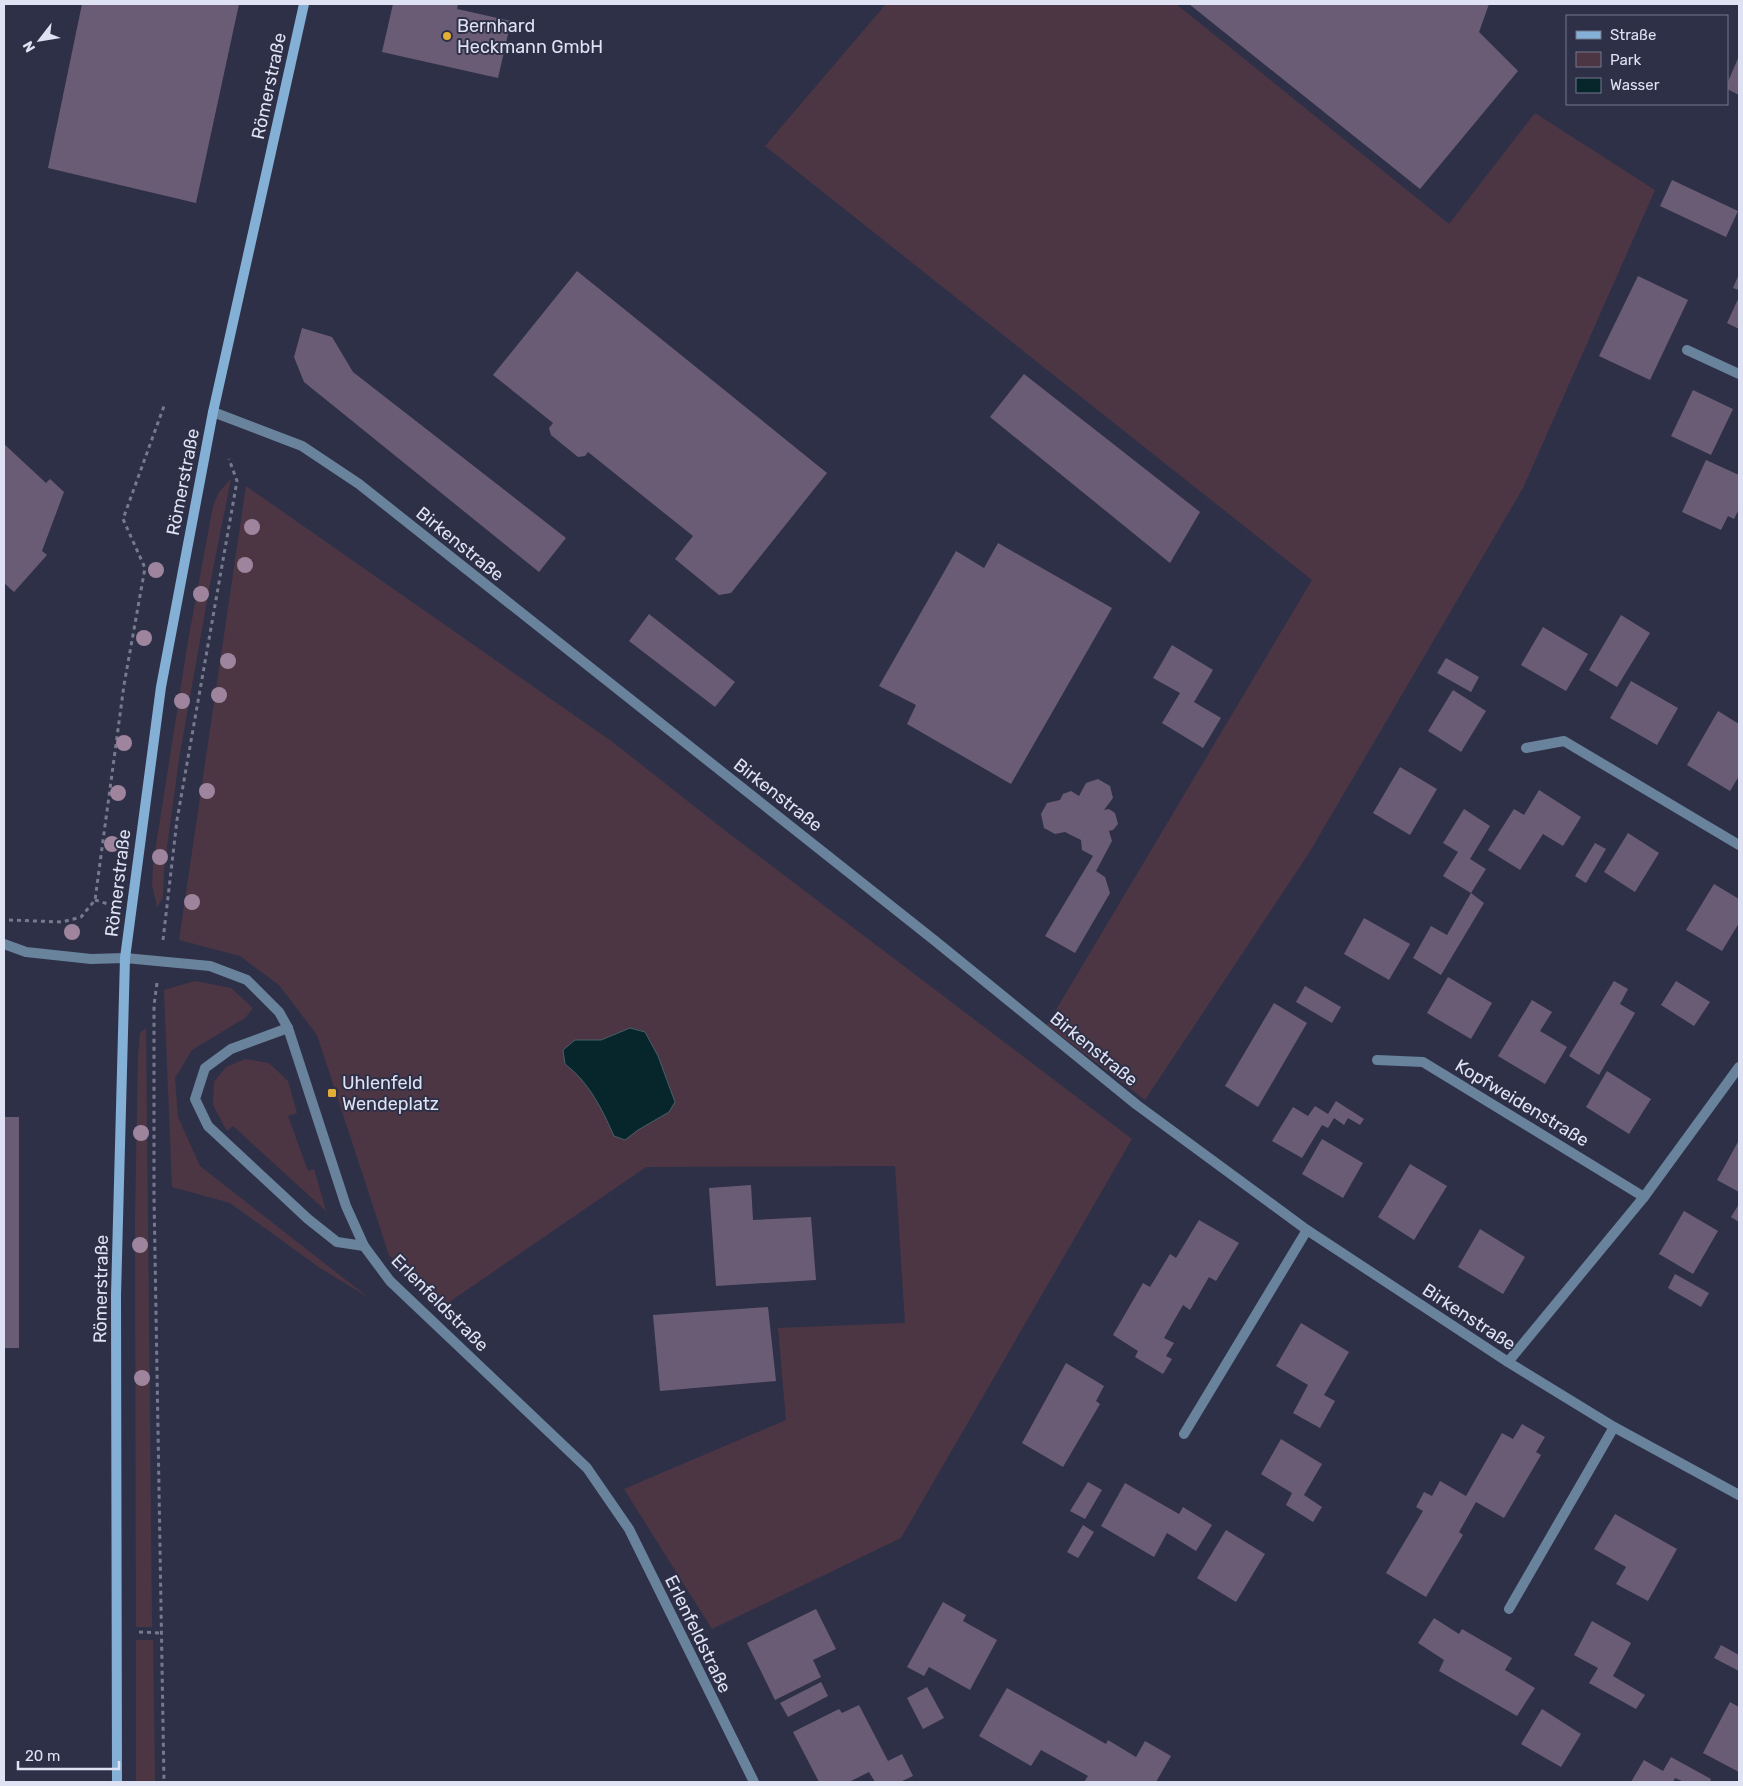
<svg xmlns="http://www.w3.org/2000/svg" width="1743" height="1786" font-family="Rubik,sans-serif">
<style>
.green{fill:#4d3643}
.water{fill:#07262c;stroke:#485e67}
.building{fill:#6b5c75}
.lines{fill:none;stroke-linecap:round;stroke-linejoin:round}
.path{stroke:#77798e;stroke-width:3;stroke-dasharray:4 4;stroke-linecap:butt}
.lane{stroke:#68839b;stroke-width:10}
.street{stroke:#68839b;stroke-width:10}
.secondary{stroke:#84b0d6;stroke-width:10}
.tree{fill:#9e859d}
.poi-dot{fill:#e3ae35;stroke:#2e3048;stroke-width:2}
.labels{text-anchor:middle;stroke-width:4;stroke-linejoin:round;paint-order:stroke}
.poi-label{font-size:18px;fill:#dfe2f2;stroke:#2e3048;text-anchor:start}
.street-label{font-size:18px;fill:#dfe2f2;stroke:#2e3048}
</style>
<rect width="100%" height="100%" fill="#2e3048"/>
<g class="green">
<polygon points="886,4 1176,4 1449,224 1535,113 1655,190 1523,488 1309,853 1145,1100 1047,1025 1312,580 765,146"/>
<polygon points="231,479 210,584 179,759 164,869 163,897 157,907 152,885 153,865 188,641 213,506 219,492"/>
<polygon points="246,486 614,743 723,829 1132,1139 901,1538 712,1629 624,1489 786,1420 778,1328 905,1323 895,1166 646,1167 439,1309 389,1255 317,1035 279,985 240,956 179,940"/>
<polygon points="195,981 231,988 253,1008 245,1018 192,1050 175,1078 178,1117 200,1166 369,1298 320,1268 230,1203 172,1187 164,990"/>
<polygon points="146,1028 152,1627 136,1627 135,1221 138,1056 140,1033"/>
<polygon points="245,1059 269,1063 288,1081 297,1113 288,1116 308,1171 314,1169 326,1211 233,1126 227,1131 213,1105 214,1082 226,1067"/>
<polygon points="136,1640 153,1640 155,1782 136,1782"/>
</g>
<path class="water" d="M630,1028l15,4 13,24 17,46 -6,10 -31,18 -13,10 -11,-4c-12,-27 -25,-54 -49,-72l-2,-14 12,-10h26z"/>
<g class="building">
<polygon points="82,4 239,4 196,203 48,168"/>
<polygon points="393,4 458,4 457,9 511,21 498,78 382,52"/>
<polygon points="1189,4 1489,4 1479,32 1518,71 1420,189"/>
<polygon points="1739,56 1739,95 1727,89 1727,84"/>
<polygon points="1672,180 1738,211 1726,237 1660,206"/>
<polygon points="577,271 827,473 731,593 719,595 675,559 693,536 588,452 585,456 578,457 551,435 549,428 553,423 493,375"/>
<polygon points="1739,274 1739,290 1733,288"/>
<polygon points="1638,276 1688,300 1650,380 1599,356"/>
<polygon points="1739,297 1739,329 1727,323"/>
<polygon points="302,328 332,337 353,372 566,538 539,572 304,382 294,357"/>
<polygon points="1024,374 1200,512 1170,563 990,417"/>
<polygon points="1693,390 1733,409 1711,455 1671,436"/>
<polygon points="4,444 46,483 50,479 64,492 42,551 47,555 14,592 4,583"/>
<polygon points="1706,460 1739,475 1739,509 1734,519 1728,516 1721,530 1682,512"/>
<polygon points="998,543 1112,608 1011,784 907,724 916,705 879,686 956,551 984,568"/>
<polygon points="649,614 735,682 715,707 629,641"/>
<polygon points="1621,615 1650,633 1617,687 1589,670"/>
<polygon points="1543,627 1588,654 1566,691 1521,665"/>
<polygon points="1172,645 1213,670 1194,702 1221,718 1203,748 1162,723 1180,693 1153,678"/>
<polygon points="1446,658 1479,677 1471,692 1437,673"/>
<polygon points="1631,681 1678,708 1657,745 1610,718"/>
<polygon points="1453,690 1486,711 1461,752 1428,731"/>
<polygon points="1718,711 1739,724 1739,776 1730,791 1687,765"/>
<polygon points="1400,767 1437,789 1410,835 1373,813"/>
<polygon points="1098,779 1110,786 1113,798 1104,810 1109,809 1115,813 1118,824 1113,830 1109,831 1112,841 1096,871 1105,877 1110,893 1075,953 1045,936 1093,856 1082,850 1081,840 1065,832 1055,834 1044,828 1041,814 1047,803 1060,800 1063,794 1071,791 1079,796 1086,783"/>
<polygon points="1539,790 1581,817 1563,846 1543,834 1520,870 1488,850 1514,809 1524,815"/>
<polygon points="1464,809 1490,826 1470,859 1486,869 1471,893 1443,876 1458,852 1443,843"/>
<polygon points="1628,833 1659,853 1635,892 1604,872"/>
<polygon points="1595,843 1606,849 1586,883 1575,876"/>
<polygon points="1714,884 1739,899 1739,923 1722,951 1686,930"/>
<polygon points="1471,893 1484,903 1441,975 1413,958 1431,926 1447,935"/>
<polygon points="1364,918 1410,944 1389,980 1344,954"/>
<polygon points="1448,977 1492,1003 1471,1039 1427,1013"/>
<polygon points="1614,981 1628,989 1620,1004 1635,1013 1599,1075 1569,1056"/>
<polygon points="1676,981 1710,1002 1694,1026 1661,1005"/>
<polygon points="1305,986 1341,1007 1332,1023 1296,1002"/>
<polygon points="1532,1000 1552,1012 1540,1031 1567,1047 1545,1084 1498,1056"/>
<polygon points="1274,1003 1307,1023 1258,1107 1225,1086"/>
<polygon points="1607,1071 1651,1099 1629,1134 1586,1107"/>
<polygon points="1336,1101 1364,1119 1360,1125 1348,1118 1344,1125 1334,1118 1328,1128 1322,1125 1302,1158 1272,1141 1293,1107 1308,1116 1315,1106 1328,1114"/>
<rect x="4" y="1117" width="15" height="231"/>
<polygon points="1322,1139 1363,1163 1343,1198 1302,1174"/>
<polygon points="1739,1140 1739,1192 1717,1180"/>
<polygon points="1410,1164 1447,1186 1414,1240 1378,1217"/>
<polygon points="751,1185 753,1220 811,1217 816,1280 716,1286 709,1188"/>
<polygon points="1739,1204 1739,1222 1731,1217"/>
<polygon points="1684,1211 1718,1231 1693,1274 1659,1254"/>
<polygon points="1199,1220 1239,1243 1216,1281 1209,1277 1190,1310 1183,1305 1164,1338 1174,1343 1166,1356 1172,1359 1163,1374 1135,1357 1138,1351 1113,1335 1143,1283 1150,1287 1170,1254 1176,1258"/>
<polygon points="1480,1229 1525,1257 1503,1294 1458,1267"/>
<polygon points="1675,1274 1709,1293 1701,1307 1668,1288"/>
<polygon points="768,1307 776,1381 660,1391 653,1315"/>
<polygon points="1301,1323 1349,1352 1324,1395 1335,1401 1320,1428 1293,1413 1308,1385 1276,1366"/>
<polygon points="1066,1363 1104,1386 1096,1401 1100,1404 1063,1467 1022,1443"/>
<polygon points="1522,1424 1545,1437 1536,1452 1541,1455 1504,1518 1476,1502 1459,1532 1463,1535 1426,1597 1386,1573 1423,1511 1416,1507 1424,1492 1432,1496 1440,1481 1466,1496 1502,1433 1513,1439"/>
<polygon points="1281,1439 1322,1464 1304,1495 1322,1507 1313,1522 1286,1505 1292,1493 1261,1474"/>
<polygon points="1088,1482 1102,1490 1085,1519 1070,1511"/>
<polygon points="1125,1483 1179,1514 1183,1507 1212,1525 1196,1551 1167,1533 1154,1557 1101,1526"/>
<polygon points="1615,1514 1677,1549 1648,1601 1616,1584 1626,1567 1594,1549"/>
<polygon points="1083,1525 1094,1532 1078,1558 1067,1552"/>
<polygon points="1226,1530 1265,1554 1236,1602 1197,1578"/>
<polygon points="943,1602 966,1615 963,1621 997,1640 970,1690 929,1667 924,1676 907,1667"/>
<polygon points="816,1609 836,1649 813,1660 821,1677 775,1700 747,1643"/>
<polygon points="1434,1618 1459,1634 1462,1629 1512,1658 1505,1670 1535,1688 1517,1716 1439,1671 1444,1660 1418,1643"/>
<polygon points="1592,1621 1631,1643 1613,1676 1645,1695 1636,1709 1589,1683 1598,1668 1574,1655"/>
<polygon points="1721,1645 1739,1655 1739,1671 1714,1658"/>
<polygon points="821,1682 828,1696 788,1717 780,1703"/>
<polygon points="927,1687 944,1718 923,1729 907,1698"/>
<polygon points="1007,1688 1106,1744 1108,1740 1136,1757 1145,1741 1171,1756 1156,1782 1084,1782 1088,1776 1041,1750 1031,1766 979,1736"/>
<polygon points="1730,1702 1739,1707 1739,1772 1703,1753"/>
<polygon points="859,1705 888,1761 902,1754 913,1776 900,1782 875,1782 869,1772 849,1782 819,1782 793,1732 839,1709 842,1713"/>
<polygon points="1542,1709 1581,1734 1561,1767 1521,1744"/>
<polygon points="1671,1757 1711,1779 1710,1782 1684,1782 1675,1778 1673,1782 1631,1782 1644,1760 1663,1771"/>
</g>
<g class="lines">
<g class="path">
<polyline points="95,900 108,904"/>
<polyline points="9,920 62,922 81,917 95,900 124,685 145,568 123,519 164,406"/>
<polyline points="163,940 177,820 237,481 229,459"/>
<polyline points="157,983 154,1005 154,1196 164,1782"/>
<polyline points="139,1632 161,1633"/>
</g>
<polyline class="lane" points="288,1028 231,1049 205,1068 195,1099 208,1126 308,1219 337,1242 364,1246"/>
<g class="street">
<polyline points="1687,350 1739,374"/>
<polyline points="213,412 302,446 359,484 934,940 1137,1105 1307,1230 1508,1362 1614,1427 1739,1495"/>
<polyline points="1526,748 1564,741 1739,845"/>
<polyline points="4,944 26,952 91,959 125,958 210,966 247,980 279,1012 288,1028 346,1206 364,1246 390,1281 587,1468 629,1529 754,1782"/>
<polyline points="1377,1060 1423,1062 1644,1197"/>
<polyline points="1508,1362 1644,1197 1739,1067"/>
<polyline points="1184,1434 1307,1230"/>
<polyline points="1509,1609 1614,1427"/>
</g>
<polyline class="secondary" points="117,1782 116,1295 125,958 161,687 213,412 304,4"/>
</g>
<g class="tree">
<circle cx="252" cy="527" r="8"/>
<circle cx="245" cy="565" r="8"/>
<circle cx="156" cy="570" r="8"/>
<circle cx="201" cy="594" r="8"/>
<circle cx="144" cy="638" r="8"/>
<circle cx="228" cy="661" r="8"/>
<circle cx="219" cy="695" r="8"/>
<circle cx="182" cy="701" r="8"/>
<circle cx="124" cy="743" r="8"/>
<circle cx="207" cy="791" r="8"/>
<circle cx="118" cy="793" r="8"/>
<circle cx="112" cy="844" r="8"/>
<circle cx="160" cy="857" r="8"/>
<circle cx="192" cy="902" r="8"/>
<circle cx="72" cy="932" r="8"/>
<circle cx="141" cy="1133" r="8"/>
<circle cx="140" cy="1245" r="8"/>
<circle cx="142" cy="1378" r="8"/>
</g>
<g class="poi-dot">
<circle cx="447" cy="36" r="5"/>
<rect x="327" y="1088" width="10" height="10" rx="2.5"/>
</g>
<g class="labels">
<g class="poi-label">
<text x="457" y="32">Bernhard<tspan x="457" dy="21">Heckmann GmbH</tspan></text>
<text x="342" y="1089">Uhlenfeld<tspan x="342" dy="21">Wendeplatz</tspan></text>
</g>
<g class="street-label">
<text transform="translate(269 86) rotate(-78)" y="6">Römerstraße</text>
<text transform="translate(183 482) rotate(-79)" y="6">Römerstraße</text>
<text transform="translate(460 544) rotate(39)" y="6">Birkenstraße</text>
<text transform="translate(778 795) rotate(38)" y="6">Birkenstraße</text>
<text transform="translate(118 883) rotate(-83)" y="6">Römerstraße</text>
<text transform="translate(1094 1049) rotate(39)" y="6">Birkenstraße</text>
<text transform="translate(1522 1103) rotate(31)" y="6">Kopfweidenstraße</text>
<text transform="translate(101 1289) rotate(-89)" y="6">Römerstraße</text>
<text transform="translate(440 1303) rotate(45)" y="6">Erlenfeldstraße</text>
<text transform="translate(1469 1317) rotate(33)" y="6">Birkenstraße</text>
<text transform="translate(698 1634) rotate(64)" y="6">Erlenfeldstraße</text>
</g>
</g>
<rect width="1743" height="1786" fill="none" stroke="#dfe2f2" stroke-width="10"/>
<rect x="1566" y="15" width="162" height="90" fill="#2e3048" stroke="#75778c"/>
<rect x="1576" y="31" width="25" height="8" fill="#84b0d6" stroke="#75778c"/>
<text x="1610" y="40" font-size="15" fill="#dfe2f2">Straße</text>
<rect x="1576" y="52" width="25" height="15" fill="#4d3643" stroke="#75778c"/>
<text x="1610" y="65" font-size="15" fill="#dfe2f2">Park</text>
<rect x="1576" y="78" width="25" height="15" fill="#07262c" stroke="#75778c"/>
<text x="1610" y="90" font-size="15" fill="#dfe2f2">Wasser</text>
<g transform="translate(40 40) rotate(239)" stroke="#2e3048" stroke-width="4" paint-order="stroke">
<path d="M0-4L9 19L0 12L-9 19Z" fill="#dfe2f2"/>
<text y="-8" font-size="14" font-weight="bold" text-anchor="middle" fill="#dfe2f2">N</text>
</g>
<path d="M18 1761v8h101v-8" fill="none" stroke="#dfe2f2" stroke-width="2.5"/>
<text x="25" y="1761" font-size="15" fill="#dfe2f2" stroke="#2e3048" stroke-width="4" paint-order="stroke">20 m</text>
</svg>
